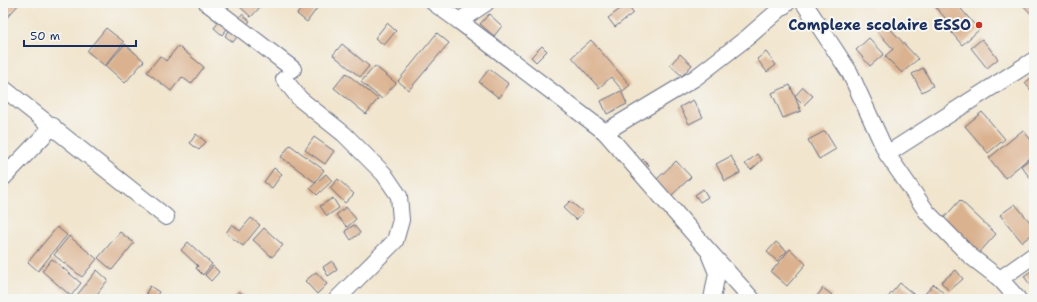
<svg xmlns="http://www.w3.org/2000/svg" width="1037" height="302" font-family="'Shantell Sans',sans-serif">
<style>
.building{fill:#dbb290}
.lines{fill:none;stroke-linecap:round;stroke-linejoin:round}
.street-casing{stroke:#666f85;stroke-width:18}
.street{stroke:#fff;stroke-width:16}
.poi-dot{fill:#c8321e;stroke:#f6f6f2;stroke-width:1.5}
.labels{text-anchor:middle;stroke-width:4;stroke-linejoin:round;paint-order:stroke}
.poi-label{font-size:15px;font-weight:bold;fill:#1b2f5e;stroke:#f6f6f2;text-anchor:end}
</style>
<rect width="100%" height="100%" fill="#f6f6f2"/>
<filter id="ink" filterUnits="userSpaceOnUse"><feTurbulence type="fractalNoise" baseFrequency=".025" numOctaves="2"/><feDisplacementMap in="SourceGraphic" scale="8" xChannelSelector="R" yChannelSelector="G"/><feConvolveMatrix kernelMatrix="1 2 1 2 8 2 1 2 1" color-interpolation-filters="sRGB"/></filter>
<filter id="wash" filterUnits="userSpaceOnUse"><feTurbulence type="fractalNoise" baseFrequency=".012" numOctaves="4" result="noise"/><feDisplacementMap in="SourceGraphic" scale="16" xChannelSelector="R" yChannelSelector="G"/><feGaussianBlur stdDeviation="0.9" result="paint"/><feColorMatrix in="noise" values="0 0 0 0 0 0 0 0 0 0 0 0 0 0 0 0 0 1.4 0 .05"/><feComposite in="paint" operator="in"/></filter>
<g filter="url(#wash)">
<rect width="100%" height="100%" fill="#f1e5cd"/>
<g id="blocks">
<g class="building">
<polygon points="3,3 20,3 4,21 3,20"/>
<polygon points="236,3 264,3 251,17"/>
<polygon points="306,3 313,3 318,7 307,22 297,14"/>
<polygon points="932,3 956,3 979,30 962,45 943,22 946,19"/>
<polygon points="1021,3 1034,3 1034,17"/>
<polygon points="627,4 633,13 615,27 608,18"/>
<polygon points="227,12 235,19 222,35 214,28"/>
<polygon points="242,14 250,21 233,42 225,36"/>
<polygon points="489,14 502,26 494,36 480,24"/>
<polygon points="387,23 396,31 384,45 375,38"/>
<polygon points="885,23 918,59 902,73 885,56 893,49 877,31"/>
<polygon points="106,28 124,42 105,66 87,51"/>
<polygon points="437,33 449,43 409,90 398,81"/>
<polygon points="869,38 884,54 870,66 856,50"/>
<polygon points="982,39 998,59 987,68 971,48"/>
<polygon points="591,40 630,85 623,91 611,77 599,88 572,57"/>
<polygon points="125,44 144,61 125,83 106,66"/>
<polygon points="342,44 369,66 360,77 333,55"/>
<polygon points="178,46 204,67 191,84 182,77 171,91 147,72 160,56 166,61"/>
<polygon points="542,46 547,51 536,62 531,57"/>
<polygon points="766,52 776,65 767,72 757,59"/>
<polygon points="680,54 692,65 682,76 670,65"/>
<polygon points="375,66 396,83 382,99 361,82"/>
<polygon points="923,68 933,86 922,92 912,74"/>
<polygon points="489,69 509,84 499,98 479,82"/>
<polygon points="346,73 378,99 366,114 334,88"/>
<polygon points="1034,75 1034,94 1025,83"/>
<polygon points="790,85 801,111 783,118 772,93"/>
<polygon points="803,87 813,96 804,105 795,96"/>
<polygon points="621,91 627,104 607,114 601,101"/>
<polygon points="693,100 703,117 689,124 680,107"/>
<polygon points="982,112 1005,139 988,153 965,126"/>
<polygon points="1023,130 1034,144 1034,154 1005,178 989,158"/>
<polygon points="825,131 836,149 819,159 808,140"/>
<polygon points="196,134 206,142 199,150 190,143"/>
<polygon points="314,137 334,151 325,164 305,150"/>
<polygon points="290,145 324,170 315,182 281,157"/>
<polygon points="757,154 762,160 751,170 745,164"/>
<polygon points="731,156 740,173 725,181 716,164"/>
<polygon points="1034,156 1034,183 1021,166"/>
<polygon points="643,159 649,165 643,172 636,167"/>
<polygon points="676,161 691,177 670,197 655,181"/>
<polygon points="274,168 282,174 272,188 264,182"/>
<polygon points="326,174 332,181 317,195 310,188"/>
<polygon points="338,179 354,194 345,203 330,188"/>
<polygon points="703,189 708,197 700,202 695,195"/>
<polygon points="333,198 339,208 327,216 320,206"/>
<polygon points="960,200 996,234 979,253 943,219"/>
<polygon points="570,201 583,212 576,220 563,208"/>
<polygon points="1015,204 1034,227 1034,233 1022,242 1000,215"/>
<polygon points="346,207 356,219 347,227 336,215"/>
<polygon points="251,218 260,225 243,246 226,233 232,224 240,231"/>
<polygon points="354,225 360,233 351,240 345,231"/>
<polygon points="57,227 67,235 38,271 28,262"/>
<polygon points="264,228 283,245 272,257 253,240"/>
<polygon points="120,232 134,243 112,270 98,258"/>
<polygon points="69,236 97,259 82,277 54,255"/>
<polygon points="188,242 212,264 203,275 196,268 198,266 181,250"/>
<polygon points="776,242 787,251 777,261 767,252"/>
<polygon points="790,249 806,264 787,286 771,272"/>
<polygon points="52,259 81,283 71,296 42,271"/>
<polygon points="332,261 337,270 328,276 323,267"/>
<polygon points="213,266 219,272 211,281 205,275"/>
<polygon points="97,270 108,280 93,299 74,299"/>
<polygon points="956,270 963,279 949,291 941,282"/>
<polygon points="1031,271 1034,275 1034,291 1024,276"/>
<polygon points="316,272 327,284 317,294 305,281"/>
<polygon points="900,283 919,299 890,299 888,297"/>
<polygon points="934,284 950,299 922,299 921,298"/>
<polygon points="150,286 159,292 155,299 146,293"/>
<polygon points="823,288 832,295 829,299 815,299"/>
<polygon points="239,291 248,299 232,299"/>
</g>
</g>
</g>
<g filter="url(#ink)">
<use href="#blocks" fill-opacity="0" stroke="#666f85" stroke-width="1"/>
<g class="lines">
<g class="street-casing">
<g id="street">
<polyline points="207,3 293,69"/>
<polyline points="434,3 459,21 605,132 707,249 752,299"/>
<polyline points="804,3 850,73 887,154 927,212 969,255 1000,279 1018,299"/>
<polyline points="459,21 486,3"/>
<polyline points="284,79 300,99 344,134 384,174 399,196 401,220 395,241 337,299"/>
<polyline points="3,88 166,217"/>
<polyline points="605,132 695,78 748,37 787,3"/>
<polyline points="887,154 1034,60"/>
<polyline points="3,178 53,126"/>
<polyline points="710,256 717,273 712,299"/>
<polyline points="1000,279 1034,255"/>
</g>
</g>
<use href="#street" class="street"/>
</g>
</g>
<circle class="poi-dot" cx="979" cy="25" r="4"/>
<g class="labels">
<g class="poi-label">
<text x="971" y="30">Complexe scolaire ESSO</text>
</g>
</g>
<rect width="1037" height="302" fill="none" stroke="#f6f6f2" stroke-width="16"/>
<path d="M24 40v6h112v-6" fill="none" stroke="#1b2f5e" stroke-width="2"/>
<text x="30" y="40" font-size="12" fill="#1b2f5e" stroke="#f6f6f2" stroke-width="3" paint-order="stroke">50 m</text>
</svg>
